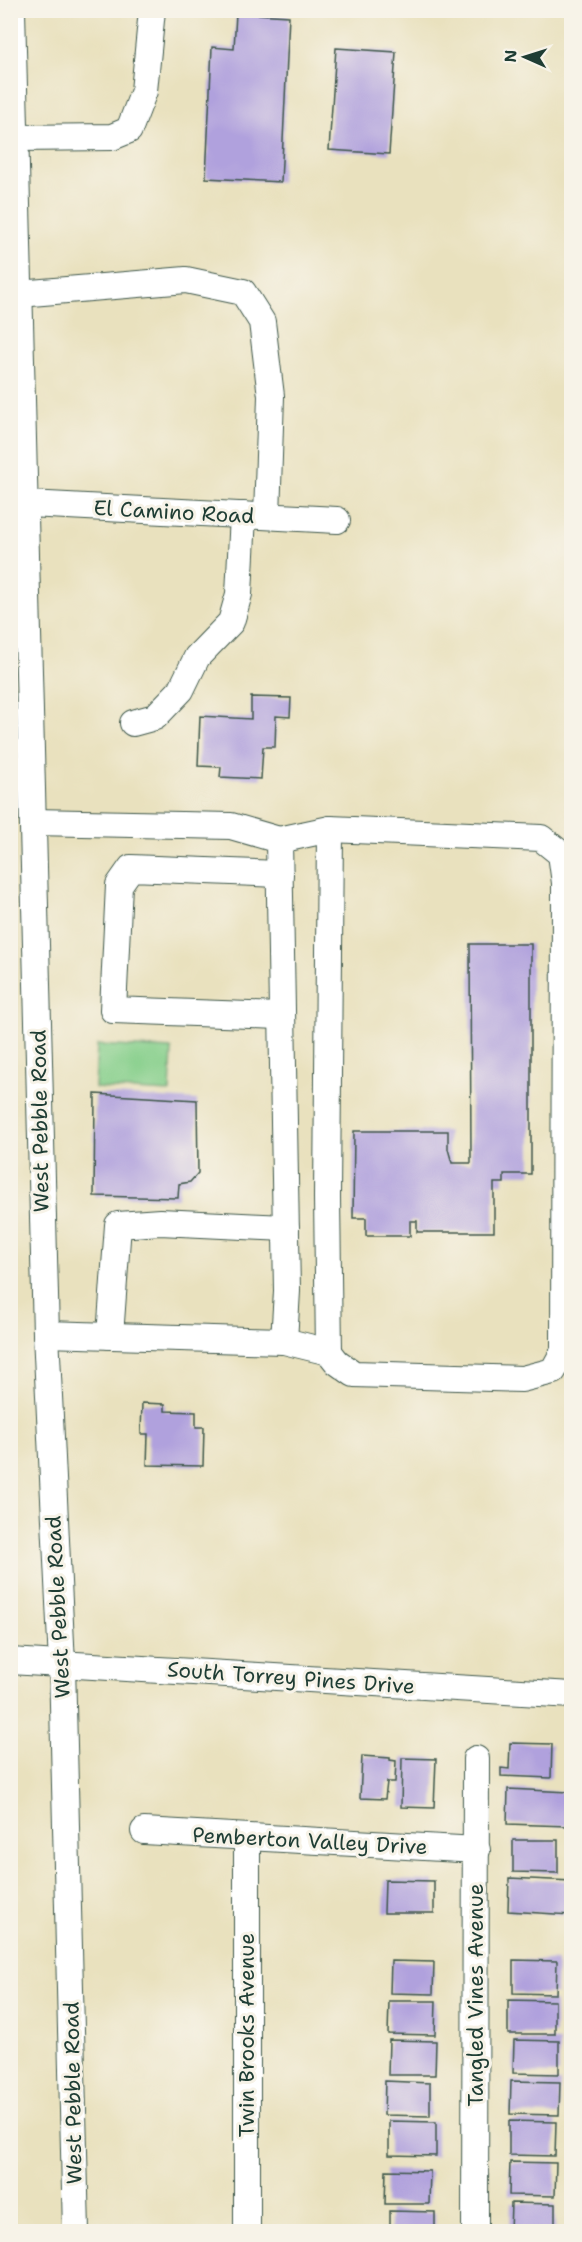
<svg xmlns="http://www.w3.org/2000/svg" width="582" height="2242" font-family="'Shantell Sans',sans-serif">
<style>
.green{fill:#86cf8b;stroke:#528660;stroke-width:1.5}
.building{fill:#b0a1dd}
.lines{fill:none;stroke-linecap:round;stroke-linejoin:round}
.minor-casing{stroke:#3d5649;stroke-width:28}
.minor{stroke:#fff;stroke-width:26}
.labels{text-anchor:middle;stroke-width:6;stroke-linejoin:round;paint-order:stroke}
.street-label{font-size:21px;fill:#1f3d34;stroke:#f7f3e8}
</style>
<rect width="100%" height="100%" fill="#f7f3e8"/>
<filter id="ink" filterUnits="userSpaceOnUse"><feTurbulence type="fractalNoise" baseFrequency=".0167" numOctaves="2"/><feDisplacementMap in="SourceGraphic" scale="12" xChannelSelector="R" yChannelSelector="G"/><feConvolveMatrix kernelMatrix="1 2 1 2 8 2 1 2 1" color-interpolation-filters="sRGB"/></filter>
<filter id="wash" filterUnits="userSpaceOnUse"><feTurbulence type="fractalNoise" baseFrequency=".008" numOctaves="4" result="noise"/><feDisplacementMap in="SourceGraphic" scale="24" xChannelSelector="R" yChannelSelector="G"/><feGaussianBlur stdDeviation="1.35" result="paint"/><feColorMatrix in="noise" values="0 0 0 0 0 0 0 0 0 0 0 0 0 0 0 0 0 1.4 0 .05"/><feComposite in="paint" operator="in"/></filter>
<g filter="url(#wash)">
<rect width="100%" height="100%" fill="#e9e1be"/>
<polygon class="green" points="97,1045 172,1049 170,1092 95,1088"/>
<g id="blocks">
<g class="building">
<polygon points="236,13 289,16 281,182 206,178 212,47 234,49"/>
<polygon points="336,48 396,52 389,154 329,150"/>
<polygon points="251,697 291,698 290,717 276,716 275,747 263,747 261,779 220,777 221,767 198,766 200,716 251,719"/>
<polygon points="470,944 531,944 531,1174 504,1174 504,1183 494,1183 494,1232 417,1232 417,1221 410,1221 410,1236 366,1236 366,1218 353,1218 354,1131 448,1131 448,1149 452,1163 471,1163"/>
<polygon points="95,1094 197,1100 198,1173 190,1182 179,1184 178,1198 94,1196"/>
<polygon points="142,1403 165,1404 165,1411 196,1412 196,1427 204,1427 203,1466 147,1465 148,1434 141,1434"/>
<polygon points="510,1743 552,1744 551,1778 501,1776 501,1768 509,1769"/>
<polygon points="362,1756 390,1758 390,1760 396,1761 395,1782 387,1782 385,1799 360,1798"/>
<polygon points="402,1758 436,1759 434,1808 401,1807"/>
<polygon points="508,1789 569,1792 568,1826 507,1824"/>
<polygon points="513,1840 558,1840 558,1873 513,1872"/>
<polygon points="509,1878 572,1881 571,1915 508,1911"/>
<polygon points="385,1880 434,1881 434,1913 384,1913"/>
<polygon points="513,1960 557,1961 556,1994 513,1993"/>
<polygon points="391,1961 434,1962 433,1994 390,1993"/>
<polygon points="508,2000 555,2001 555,2034 508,2034"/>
<polygon points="389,2001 436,2001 435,2035 388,2034"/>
<polygon points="389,2040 436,2041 435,2075 388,2075"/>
<polygon points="514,2040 559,2041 559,2074 513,2073"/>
<polygon points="385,2081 430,2083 430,2116 384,2115"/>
<polygon points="511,2081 560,2082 559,2115 510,2114"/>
<polygon points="389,2121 436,2122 436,2156 389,2155"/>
<polygon points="509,2121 556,2122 555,2156 509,2155"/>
<polygon points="510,2162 556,2163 555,2196 509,2195"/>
<polygon points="386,2170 430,2171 429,2204 385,2204"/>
<polygon points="511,2203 555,2204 555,2232 510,2232"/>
<polygon points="390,2211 435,2212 435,2232 390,2232"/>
</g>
</g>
</g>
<g filter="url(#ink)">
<use href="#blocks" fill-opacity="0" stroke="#3d5649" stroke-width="1.5"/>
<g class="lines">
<g class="minor-casing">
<g id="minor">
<polyline points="12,10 46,1334 62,1664 76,2232"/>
<polyline points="15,138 112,137 129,130 144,91 152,10"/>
<polyline points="19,294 186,280 243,292 262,322 271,396 267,516"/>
<polyline points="10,503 337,520"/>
<polyline points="133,723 155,717 181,690 197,657 231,622 239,594 243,515"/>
<polyline points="33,822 231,826 279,840 287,1291 284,1341 46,1334"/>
<polyline points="279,840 330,829 541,838 561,854 565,883 564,1351 553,1371 522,1379 354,1374 337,1362 329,1352 284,1341"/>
<polyline points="280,874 131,868 119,885 113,1010 280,1016"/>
<polyline points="110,1336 118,1225 160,1222 286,1228"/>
<polyline points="329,1352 327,1198 330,829"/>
<polyline points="10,1661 572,1695"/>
<polyline points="144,1831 477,1850"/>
<polyline points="247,1838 247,2232"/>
<polyline points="475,2232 476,1759"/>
</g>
</g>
<use href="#minor" class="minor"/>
</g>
</g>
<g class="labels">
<g class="street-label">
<text transform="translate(174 512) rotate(3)" y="7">El Camino Road</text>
<text transform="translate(40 1121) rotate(-91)" y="7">West Pebble Road</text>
<text transform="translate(58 1607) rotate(-93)" y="7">West Pebble Road</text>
<text transform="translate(291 1678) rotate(4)" y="7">South Torrey Pines Drive</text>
<text transform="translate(310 1841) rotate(3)" y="7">Pemberton Valley Drive</text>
<text transform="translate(476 1995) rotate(-90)" y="7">Tangled Vines Avenue</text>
<text transform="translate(247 2035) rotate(-90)" y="7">Twin Brooks Avenue</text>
<text transform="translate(73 2093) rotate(-91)" y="7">West Pebble Road</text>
</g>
</g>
<rect width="582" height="2242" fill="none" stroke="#f7f3e8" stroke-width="36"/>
<g transform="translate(525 57) rotate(273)" stroke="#f7f3e8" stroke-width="4.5" paint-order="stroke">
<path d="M0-4.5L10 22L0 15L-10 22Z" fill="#1f3d34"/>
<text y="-9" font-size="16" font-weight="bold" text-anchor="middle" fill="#1f3d34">N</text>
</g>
</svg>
